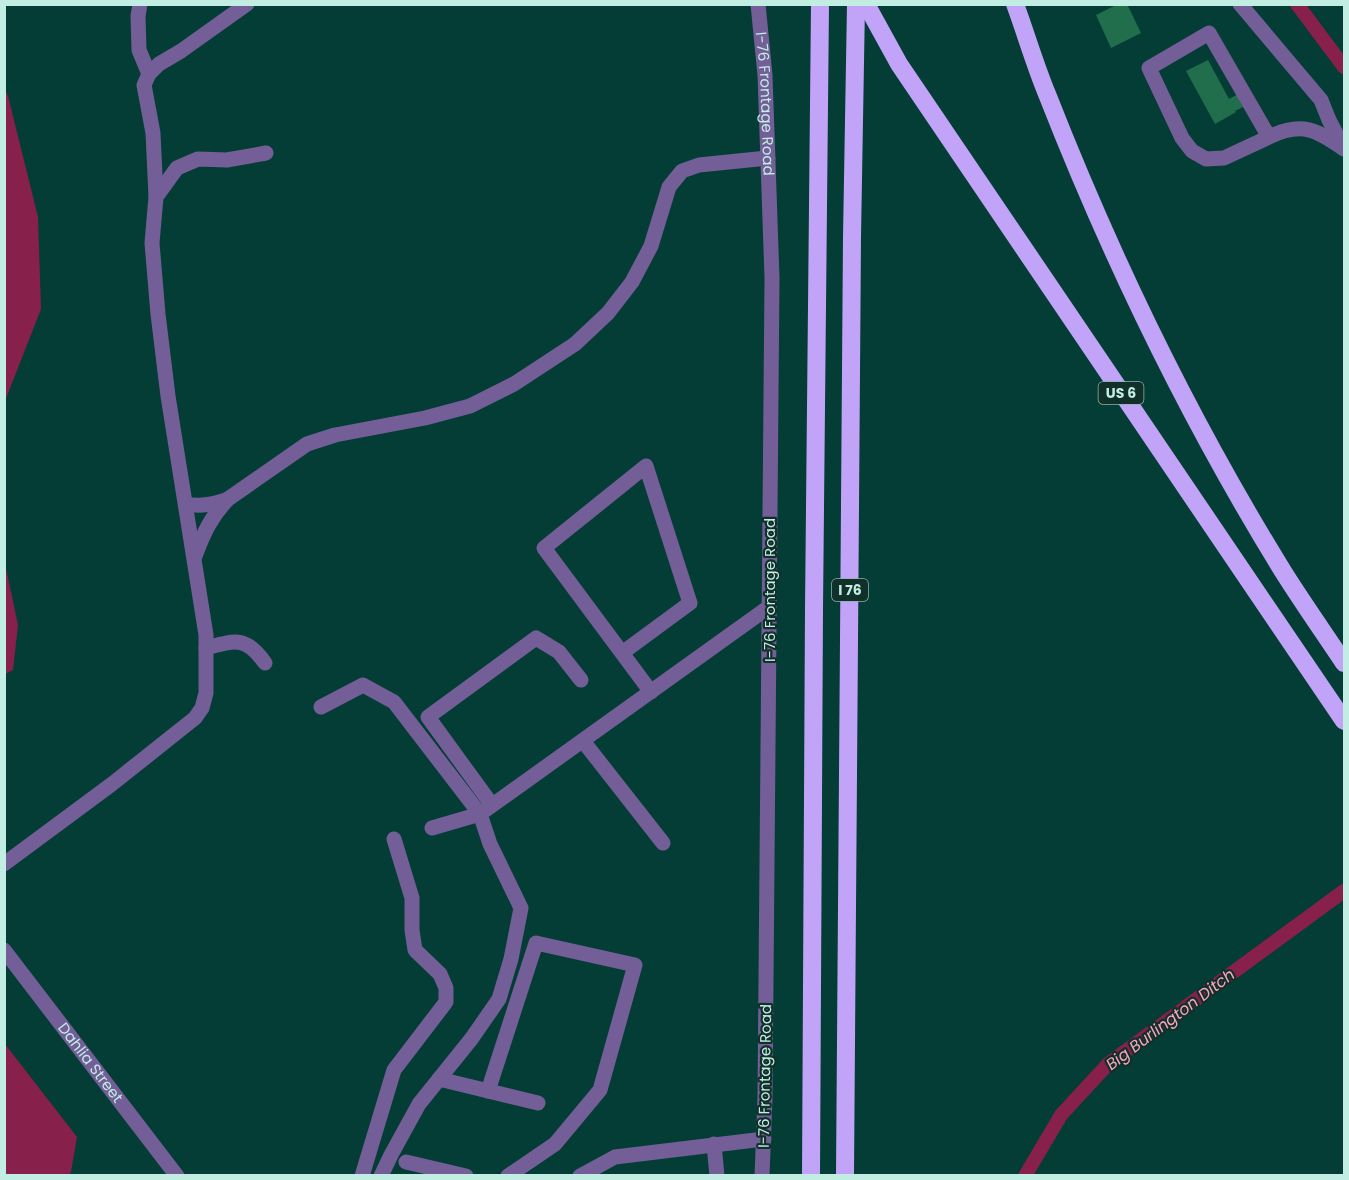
<svg xmlns="http://www.w3.org/2000/svg" width="1349" height="1180" font-family="Poppins,sans-serif">
<style>
.water{fill:#87204b}
.lines{fill:none;stroke-linecap:round;stroke-linejoin:round}
.canal{stroke:#87204b;stroke-width:14}
.building{fill:#206e4b}
.minor{stroke:#735e98;stroke-width:15}
.highway{stroke:#c1a4f8;stroke-width:18}
.labels{text-anchor:middle;stroke-width:4.5;stroke-linejoin:round;paint-order:stroke}
.shield{fill:#12302a;stroke:#8cb4ac;stroke-width:1.5}
.shield-label{font-size:14px;font-weight:bold;fill:#c1ede3}
.street-label{font-size:15px;fill:#c1ede3;stroke:#12302a}
.water-label{font-size:16px;font-style:italic;fill:#f9a5bf;stroke:#12302a}
</style>
<rect width="100%" height="100%" fill="#043d35"/>
<g class="water">
<polygon points="5,90 8,96 38,217 41,309 5,401"/>
<polygon points="4,559 18,625 13,670 5,674"/>
<polygon points="5,1044 77,1137 71,1172 69,1175 5,1175"/>
</g>
<g class="lines">
<g class="canal">
<polyline points="1297,4 1344,67"/>
<polyline points="1025,1176 1061,1115 1108,1064 1344,891"/>
</g>
</g>
<g class="building">
<polygon points="1118,4 1127,4 1141,33 1111,48 1096,15"/>
<polygon points="1208,60 1229,99 1240,93 1247,105 1235,111 1236,112 1215,124 1186,71"/>
</g>
<g class="lines">
<g class="minor">
<polyline points="140,4 138,16 139,50 149,74"/>
<path id="s1" d="M758,4l7,71 7,203 -7,820 -3,78"/>
<polyline points="1240,4 1321,100 1329,120 1343,147"/>
<path d="M1269,137l-60,-104 -60,35 33,70 10,13 14,8 18,-1 45,-21c33,-16 48,-7 75,12"/>
<polyline points="156,197 153,133 144,85 149,74 159,64 181,51 247,4"/>
<path d="M186,504c16,3 27,0 42,-5"/>
<path d="M195,556c9,-24 16,-39 33,-57l79,-55 28,-9 90,-17 45,-12 44,-22 61,-40 33,-31 24,-31 19,-36 18,-59 13,-16 17,-6 69,-7"/>
<path d="M206,648c30,-8 40,-12 59,15"/>
<polyline points="622,653 544,548 646,466 690,603 622,653 651,692"/>
<polyline points="321,707 363,685 394,702 480,814 432,828"/>
<polyline points="583,741 663,843"/>
<polyline points="492,805 428,717 536,638 559,652 581,680"/>
<polyline points="4,864 112,784 195,718 202,708 206,693 206,635 168,396 158,314 152,243 156,197 177,168 198,159 227,160 266,153"/>
<path id="s2" d="M4,950l173,226"/>
<polyline points="439,1079 538,1103"/>
<polyline points="488,1091 536,943 635,965 600,1090 555,1144 508,1176"/>
<polyline points="714,1144 717,1176"/>
<polyline points="406,1162 466,1176"/>
<polyline points="362,1176 394,1070 446,1002 446,988 440,974 415,950 412,930 412,898 394,839"/>
<polyline points="381,1176 391,1155 419,1104 472,1038 499,999 511,959 521,908 490,844 480,814 769,607"/>
<polyline points="580,1176 615,1157 764,1139"/>
</g>
<g class="highway">
<polyline points="866,4 899,64 1344,721"/>
<path d="M1015,4c11,30 20,61 32,90 65,166 143,327 237,479 19,30 40,60 60,90"/>
<polyline points="811,1176 814,609 820,4"/>
<polyline points="845,1176 852,237 856,4"/>
</g>
</g>
<g class="labels">
<g class="shield">
<rect x="1098.5" y="382" width="45" height="22" rx="4.5"/>
<rect x="832" y="579" width="36" height="22" rx="4.5"/>
</g>
<g class="shield-label">
<text x="1121" y="398">US 6</text>
<text x="850" y="595">I 76</text>
</g>
<g class="street-label">
<text dy="5" stroke="none"><textPath href="#s1" startOffset="100">I-76 Frontage Road</textPath></text>
<text transform="translate(770 590) rotate(-90)" y="5">I-76 Frontage Road</text>
<text dy="5" stroke="none"><textPath href="#s2" startOffset="142">Dahlia Street</textPath></text>
<text transform="translate(765 1076) rotate(-89)" y="5">I-76 Frontage Road</text>
</g>
<g class="water-label">
<text transform="translate(1170 1019) rotate(-37)" y="6">Big Burlington Ditch</text>
</g>
</g>
<rect width="1349" height="1180" fill="none" stroke="#c1ede3" stroke-width="12"/>
</svg>
